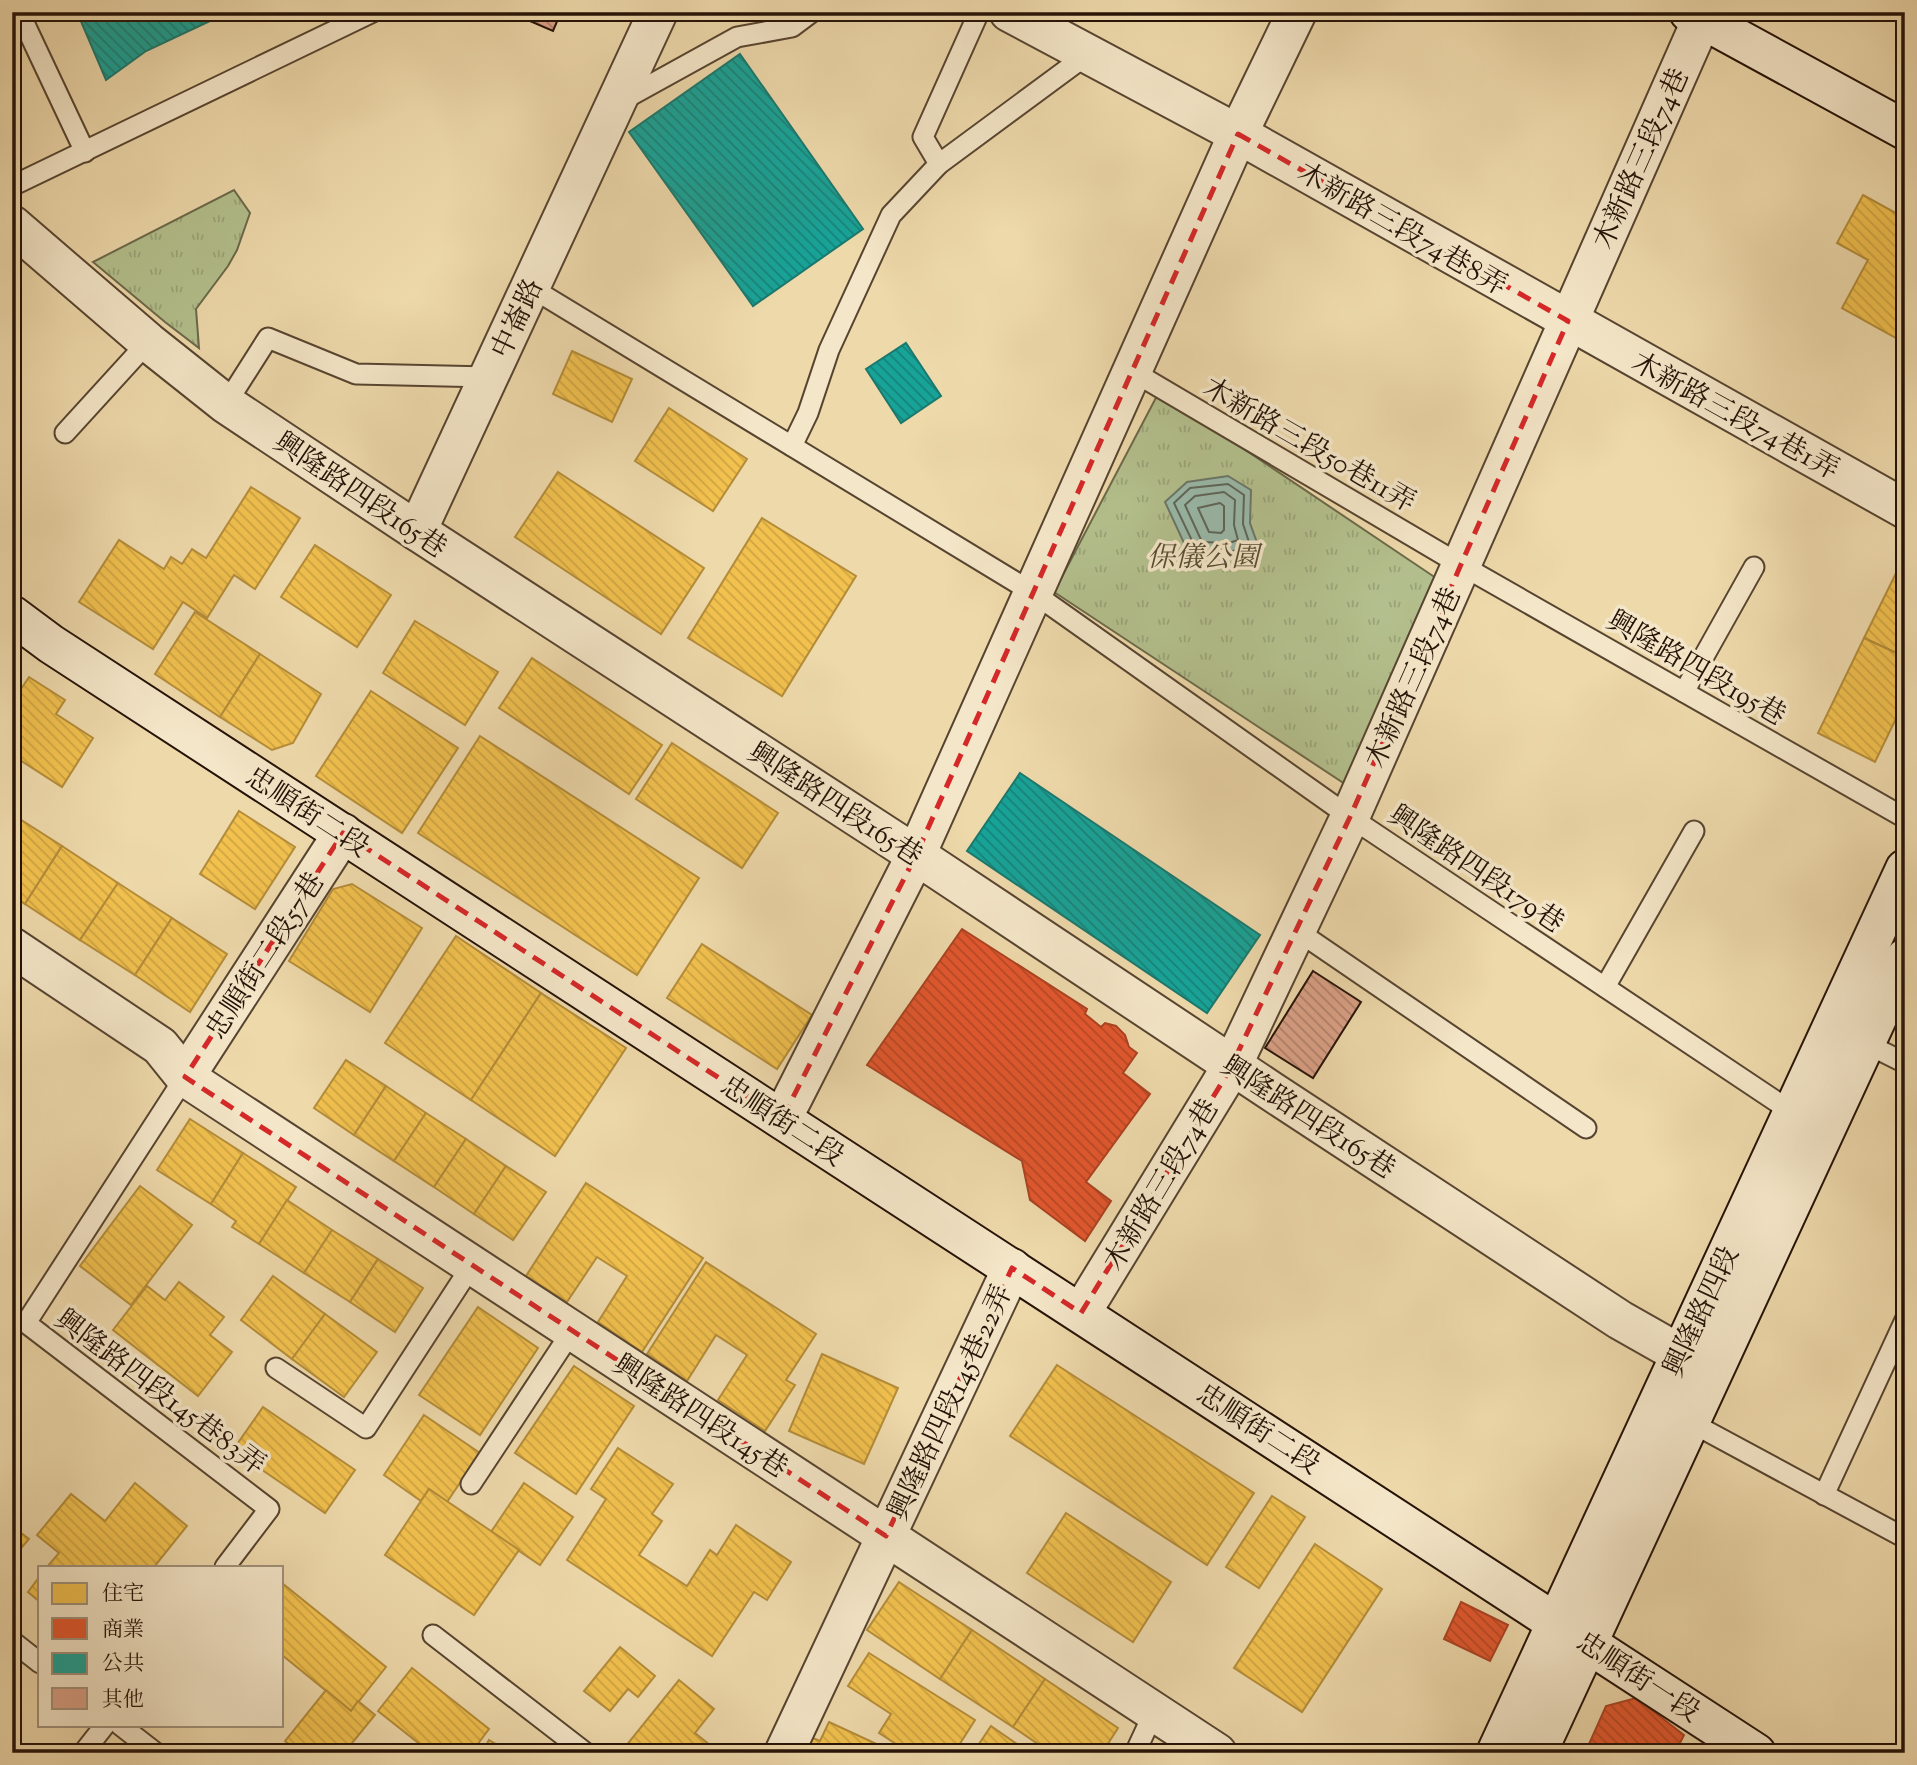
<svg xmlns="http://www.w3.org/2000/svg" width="1917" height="1765" font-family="'Sorts Mill Goudy','Noto Serif TC',serif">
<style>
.grass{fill:url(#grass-tufts);stroke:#6c694a;stroke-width:2}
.water{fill:#99baab;stroke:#6b7769;stroke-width:2}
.homes{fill:url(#homes-back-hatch);stroke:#b48c39;stroke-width:2}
.shops{fill:url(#shops-back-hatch);stroke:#ab4222;stroke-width:2}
.public{fill:url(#public-back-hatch);stroke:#1b786c;stroke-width:2}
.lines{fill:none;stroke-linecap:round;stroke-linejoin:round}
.shore{stroke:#5f6659;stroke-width:2}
.building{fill:url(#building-back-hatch);stroke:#251207;stroke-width:2}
.lane-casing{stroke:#574430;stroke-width:23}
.street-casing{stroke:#574430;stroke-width:42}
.secondary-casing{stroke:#251207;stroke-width:42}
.lane{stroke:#f4e6c8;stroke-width:19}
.street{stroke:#f4e6c8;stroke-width:38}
.secondary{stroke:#f4e6c8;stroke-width:38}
.marked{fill:none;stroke:#d62828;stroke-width:5;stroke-dasharray:14 9;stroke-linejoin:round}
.labels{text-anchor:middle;stroke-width:7;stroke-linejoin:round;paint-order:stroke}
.street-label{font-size:28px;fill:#251207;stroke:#f4e6c8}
.park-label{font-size:28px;font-style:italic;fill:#574f36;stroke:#f4e6c8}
</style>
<defs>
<pattern id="grass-tufts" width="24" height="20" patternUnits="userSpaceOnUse" patternTransform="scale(1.75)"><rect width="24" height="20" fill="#b3c08d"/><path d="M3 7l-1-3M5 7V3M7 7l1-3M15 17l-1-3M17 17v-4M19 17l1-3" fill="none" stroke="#9aa478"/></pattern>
<pattern id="homes-back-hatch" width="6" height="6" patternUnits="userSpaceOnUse" patternTransform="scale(1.75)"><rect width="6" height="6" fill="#f2c14e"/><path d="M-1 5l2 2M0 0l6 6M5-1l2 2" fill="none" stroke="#cfa543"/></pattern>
<pattern id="shops-back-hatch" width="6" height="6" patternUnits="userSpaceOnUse" patternTransform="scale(1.75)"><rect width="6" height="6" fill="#e4572e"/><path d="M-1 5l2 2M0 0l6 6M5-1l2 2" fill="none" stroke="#b94725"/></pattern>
<pattern id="public-back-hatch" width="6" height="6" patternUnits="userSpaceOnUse" patternTransform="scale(1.75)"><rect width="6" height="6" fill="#17a398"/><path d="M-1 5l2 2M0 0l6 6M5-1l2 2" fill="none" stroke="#15837a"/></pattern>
<pattern id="building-back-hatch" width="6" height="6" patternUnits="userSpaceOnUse" patternTransform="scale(1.75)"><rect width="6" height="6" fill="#dba187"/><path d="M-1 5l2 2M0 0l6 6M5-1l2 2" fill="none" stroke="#b1826c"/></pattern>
</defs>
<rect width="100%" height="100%" fill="#eed9ab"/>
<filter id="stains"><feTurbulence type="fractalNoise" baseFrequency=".00286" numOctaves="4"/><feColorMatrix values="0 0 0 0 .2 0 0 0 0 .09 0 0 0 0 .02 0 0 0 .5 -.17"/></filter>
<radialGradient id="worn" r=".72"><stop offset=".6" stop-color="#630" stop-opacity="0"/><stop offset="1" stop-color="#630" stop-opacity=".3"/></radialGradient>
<g class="grass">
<polygon points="234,190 250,213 237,250 228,266 196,309 199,348 165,322 93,262"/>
<polygon points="1159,392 1436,578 1348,786 1054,592"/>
</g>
<polygon class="water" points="1228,476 1251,490 1250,523 1260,551 1232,559 1191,558 1165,502 1187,482"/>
<g class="homes">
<polygon points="1882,12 1905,12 1905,25"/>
<polygon points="1863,195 1905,218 1905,343 1842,308 1868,260 1837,243"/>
<polygon points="572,351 632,379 612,422 553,394"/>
<polygon points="669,408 747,459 713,511 635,461"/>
<polygon points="558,472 704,568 661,634 515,537"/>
<polygon points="251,487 300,518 255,589 234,575 207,618 183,602 153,649 79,602 119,540 164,569 171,557 182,564 192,549 206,558"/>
<polygon points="762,518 856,576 782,696 688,638"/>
<polygon points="315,545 391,595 357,647 281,597"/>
<polygon points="1905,555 1905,657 1864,638"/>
<polygon points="195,612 260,654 220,717 155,674"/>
<polygon points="415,621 498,672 465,725 383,673"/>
<polygon points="1864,638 1905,657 1905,700 1875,762 1818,733"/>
<polygon points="260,654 321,694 293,743 272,750 220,717"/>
<polygon points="532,658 662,745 629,794 499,708"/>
<polygon points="29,677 65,700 56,714 93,738 62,787 12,755 12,688 19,692"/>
<polygon points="371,691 458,748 402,833 316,776"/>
<polygon points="480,736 699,878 637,975 418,833"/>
<polygon points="672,743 778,813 742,868 636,799"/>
<polygon points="239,811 295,847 255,909 200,874"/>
<polygon points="12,814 62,846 25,904 12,895"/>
<polygon points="62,846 118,883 80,940 25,904"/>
<polygon points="118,883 172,918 135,975 80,940"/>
<polygon points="352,884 422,928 370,1012 289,961 333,889"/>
<polygon points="172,918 227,954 190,1012 135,975"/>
<polygon points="456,936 541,993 471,1100 385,1043"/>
<polygon points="702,944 812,1015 777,1069 667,998"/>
<polygon points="541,993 626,1048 555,1156 471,1100"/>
<polygon points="346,1060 386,1086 354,1135 314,1108"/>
<polygon points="386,1086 426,1113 394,1161 354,1135"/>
<polygon points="426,1113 466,1139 434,1187 394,1161"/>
<polygon points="190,1119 243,1153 211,1204 157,1170"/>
<polygon points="466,1139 506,1166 474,1214 434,1187"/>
<polygon points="243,1153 296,1187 259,1244 232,1227 236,1221 211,1204"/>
<polygon points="506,1166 546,1192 513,1240 474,1214"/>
<polygon points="586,1183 703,1258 642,1352 598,1322 627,1276 597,1257 567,1302 526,1276"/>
<polygon points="140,1186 192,1225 131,1305 80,1266"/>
<polygon points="287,1200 332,1230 304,1273 259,1244"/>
<polygon points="332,1230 378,1259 350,1302 304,1273"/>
<polygon points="378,1259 423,1288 395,1332 350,1302"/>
<polygon points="706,1262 816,1334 786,1380 795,1385 765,1431 718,1400 747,1355 716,1335 687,1381 647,1354"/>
<polygon points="273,1276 325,1314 292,1359 241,1320"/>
<polygon points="179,1282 224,1317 210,1335 232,1352 198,1396 113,1330 147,1286 165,1300"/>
<polygon points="478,1307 538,1348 480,1435 419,1395"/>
<polygon points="325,1314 377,1352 344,1397 292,1359"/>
<polygon points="822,1354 898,1388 864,1464 789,1431"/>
<polygon points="1057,1365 1254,1493 1207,1565 1010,1436"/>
<polygon points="574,1366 634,1406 576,1494 515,1453"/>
<polygon points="263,1407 355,1470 325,1513 233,1450"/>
<polygon points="424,1415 480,1453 447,1502 429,1489 421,1501 384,1475"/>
<polygon points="618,1448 673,1484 652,1514 662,1521 639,1555 687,1586 710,1550 717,1555 736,1525 791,1562 767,1600 754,1592 712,1656 567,1560 606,1499 591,1489"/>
<polygon points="135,1483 187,1526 154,1567 47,1567 59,1553 37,1535 71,1494 105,1521"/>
<polygon points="524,1483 573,1517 540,1565 491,1532"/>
<polygon points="429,1489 519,1550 474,1615 385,1555"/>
<polygon points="1272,1496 1305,1517 1259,1588 1226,1567"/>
<polygon points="1066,1513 1171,1582 1133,1642 1027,1573"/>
<polygon points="12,1526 29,1539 12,1559"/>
<polygon points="1315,1544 1382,1589 1302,1712 1234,1668"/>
<polygon points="40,1576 40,1602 28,1592"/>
<polygon points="899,1582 972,1630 940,1679 867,1630"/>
<polygon points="282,1583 386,1667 351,1711 282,1655"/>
<polygon points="972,1630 1045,1679 1013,1727 940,1679"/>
<polygon points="620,1647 655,1676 638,1697 628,1689 610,1711 584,1691"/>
<polygon points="869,1653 975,1720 954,1753 910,1753 879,1733 891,1714 848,1686"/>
<polygon points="412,1668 489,1729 471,1753 431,1753 378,1711"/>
<polygon points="1045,1679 1118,1728 1102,1753 1051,1753 1013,1727"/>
<polygon points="679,1680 714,1709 695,1733 720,1753 633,1753 625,1747"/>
<polygon points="326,1690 351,1711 358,1701 375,1715 344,1753 286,1753 291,1746 285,1741"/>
<polygon points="829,1722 881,1746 878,1753 805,1753 808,1736 820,1741"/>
<polygon points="991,1726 1030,1753 973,1753"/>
<polygon points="489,1740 511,1753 482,1753"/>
</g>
<g class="shops">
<polygon points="962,929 1087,1009 1085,1014 1101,1027 1105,1023 1116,1026 1125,1035 1129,1047 1137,1053 1123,1073 1150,1094 1086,1182 1111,1201 1085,1241 1030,1200 1022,1161 867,1065"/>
<polygon points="1461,1602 1508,1625 1490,1661 1444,1639"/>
<polygon points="1636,1698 1684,1735 1675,1753 1585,1753 1606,1706"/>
</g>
<g class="public">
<polygon points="77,12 229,12 146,51 106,80"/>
<polygon points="740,54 863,229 753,306 629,132"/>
<polygon points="906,343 941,396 901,423 866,369"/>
<polygon points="1020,773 1260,935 1207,1013 967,851"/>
</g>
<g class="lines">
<g class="shore">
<polygon points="1228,484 1244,495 1243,524 1250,545 1230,552 1197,551 1174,503 1190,488"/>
<polygon points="1224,492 1235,500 1234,525 1238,540 1229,543 1202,542 1185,505 1195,496"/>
<polygon points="1220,503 1224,506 1224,530 1221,533 1209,532 1198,508"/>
</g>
</g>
<g class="building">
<polygon points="509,12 561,12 553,31"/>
<polygon points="1313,971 1361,1002 1313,1078 1265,1048"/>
</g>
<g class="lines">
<g class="lane-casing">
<g id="lane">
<polyline points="19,12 85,152"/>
<polyline points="621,101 737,37 792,27 812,12"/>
<polyline points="939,164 923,137 979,12"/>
<polyline points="12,186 373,12"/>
<polyline points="530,287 1032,592 1350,817 1792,1112 1797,1107"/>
<polyline points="1132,371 1461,565 1905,818"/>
<polyline points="226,404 268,338 356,374 489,377"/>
<polyline points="65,433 148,342"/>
<polyline points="792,446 808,413 829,350 891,215 939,164 1088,54"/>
<polyline points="1684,692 1754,567"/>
<polyline points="1296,930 1586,1128"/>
<polyline points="1605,987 1694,831"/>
<polyline points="1860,1048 1865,1043 1905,1063"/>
<polyline points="185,1077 26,1323 269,1509 225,1567"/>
<polyline points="276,1368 366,1428 472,1265"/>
<polyline points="1690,1422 1905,1538"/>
<polyline points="471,1484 572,1331"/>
<polyline points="1824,1495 1905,1320"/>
<polyline points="433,1635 586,1753"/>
<polyline points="12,1641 40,1663"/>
<polyline points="120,1725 156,1753"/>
<polyline points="83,1753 105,1725"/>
<polyline points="1135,1753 1154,1712"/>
</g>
</g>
<g class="street-casing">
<g id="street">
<polyline points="1009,12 1238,134 1905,509"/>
<polyline points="12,225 148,342 226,404 417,531 916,855 1271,1091 1620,1320 1680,1354"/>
<polyline points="417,531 658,12"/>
<polyline points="12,947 160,1046 185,1077 1217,1753"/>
<polyline points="185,1077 343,833"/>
<polyline points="782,1119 916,855 1238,134 1297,12"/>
<polyline points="1081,1313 1232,1066 1350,817 1702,19"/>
<polyline points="784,1753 1012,1268"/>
</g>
</g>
<g class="secondary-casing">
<g id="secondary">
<polyline points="1689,12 1905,130"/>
<polyline points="12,615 51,644 1756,1753"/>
<polyline points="1496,1753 1905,869"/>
<polyline points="1537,1753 1905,958"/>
</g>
</g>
<use href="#lane" class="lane"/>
<use href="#street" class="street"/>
<use href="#secondary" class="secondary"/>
</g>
<path class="marked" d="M1238,134l330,187 -218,496 -121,254 -148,242 -69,-45 -126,268 -701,-459 158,-244 439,286 134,-264z"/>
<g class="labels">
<g class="street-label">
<text transform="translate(1640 158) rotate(-66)" y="10">木新路三段74巷</text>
<text transform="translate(1403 228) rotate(30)" y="10">木新路三段74巷8弄</text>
<text transform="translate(516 318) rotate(-65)" y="10">中崙路</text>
<text transform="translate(1736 415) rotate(29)" y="10">木新路三段74巷1弄</text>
<text transform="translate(1310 444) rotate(30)" y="10">木新路三段50巷11弄</text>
<text transform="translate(361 494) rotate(34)" y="10">興隆路四段165巷</text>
<text transform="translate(1697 667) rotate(30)" y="10">興隆路四段195巷</text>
<text transform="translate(1412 677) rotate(-66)" y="10">木新路三段74巷</text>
<text transform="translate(836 803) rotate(33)" y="10">興隆路四段165巷</text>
<text transform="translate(308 811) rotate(33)" y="10">忠順街二段</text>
<text transform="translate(1477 868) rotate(34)" y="10">興隆路四段179巷</text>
<text transform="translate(264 955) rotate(-57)" y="10">忠順街二段57巷</text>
<text transform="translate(1309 1116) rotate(33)" y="10">興隆路四段165巷</text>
<text transform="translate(783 1120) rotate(33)" y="10">忠順街二段</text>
<text transform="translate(1160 1184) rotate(-59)" y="10">木新路三段74巷</text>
<text transform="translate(1700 1311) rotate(-65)" y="10">興隆路四段</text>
<text transform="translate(161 1391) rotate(37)" y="10">興隆路四段145巷83弄</text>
<text transform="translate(949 1402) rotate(-65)" y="10">興隆路四段145巷22弄</text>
<text transform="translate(701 1415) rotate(33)" y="10">興隆路四段145巷</text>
<text transform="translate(1259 1428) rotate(33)" y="10">忠順街二段</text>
<text transform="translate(1639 1676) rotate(33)" y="10">忠順街一段</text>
</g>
<g class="park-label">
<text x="1203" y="566">保儀公園</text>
</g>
</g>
<rect width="1917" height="1765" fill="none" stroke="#eed9ab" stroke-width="42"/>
<rect x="14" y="14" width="1889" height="1737" fill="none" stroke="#251207" stroke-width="3.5"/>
<rect x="21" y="21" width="1875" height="1723" fill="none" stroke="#251207" stroke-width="2"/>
<rect x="38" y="1566" width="245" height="161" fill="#f4e6c8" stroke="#a1917b" stroke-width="2"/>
<rect x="52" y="1583" width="35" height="21" fill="#f2c14e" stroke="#a1917b" stroke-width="2"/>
<text x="102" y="1600" font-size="21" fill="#251207">住宅</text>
<rect x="52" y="1618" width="35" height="21" fill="#e4572e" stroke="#a1917b" stroke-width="2"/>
<text x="102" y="1636" font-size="21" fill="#251207">商業</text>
<rect x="52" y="1653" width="35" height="21" fill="#17a398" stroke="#a1917b" stroke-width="2"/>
<text x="102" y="1670" font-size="21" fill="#251207">公共</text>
<rect x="52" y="1688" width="35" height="21" fill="#dba187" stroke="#a1917b" stroke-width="2"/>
<text x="102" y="1706" font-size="21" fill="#251207">其他</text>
<rect width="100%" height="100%" filter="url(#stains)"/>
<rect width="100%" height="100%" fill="url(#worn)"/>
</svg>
